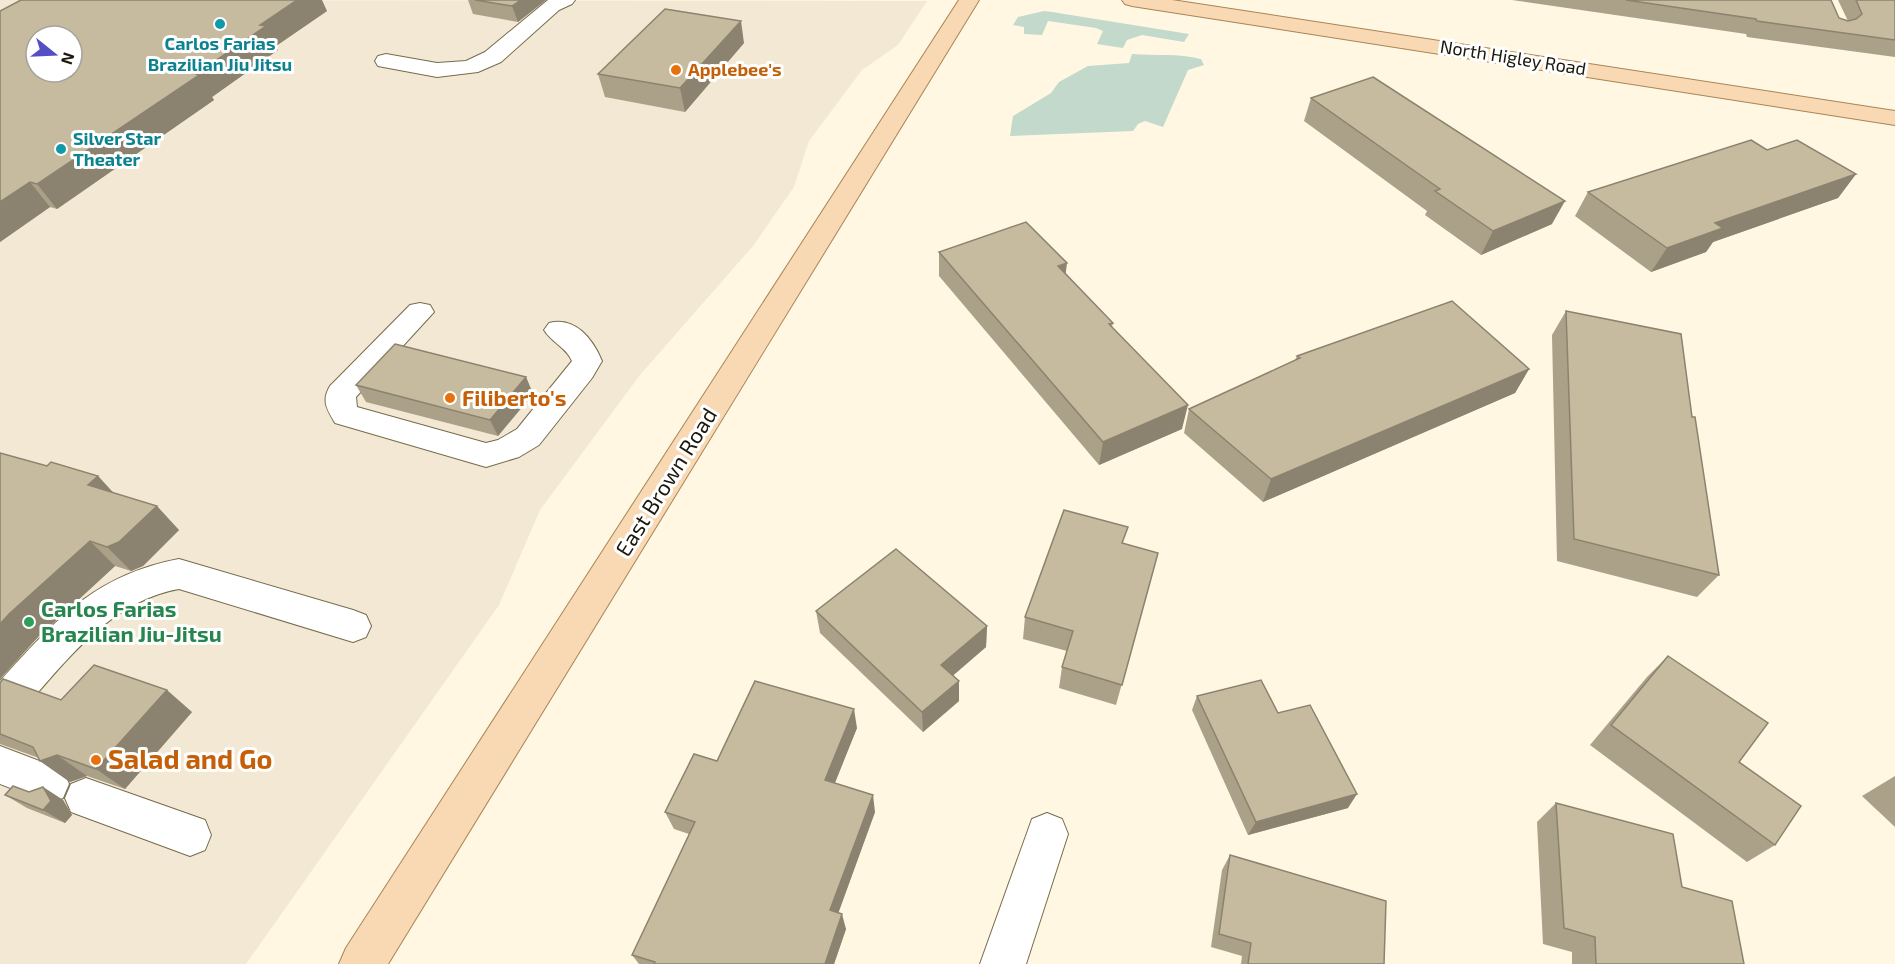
<svg xmlns="http://www.w3.org/2000/svg" width="1895" height="964" font-family="'Exo 2',sans-serif">
<style>
.commercial{fill:#f3e8d3;fill-rule:evenodd}
.green{fill:#c3d9cc}
.lines{fill:none;stroke-linecap:round;stroke-linejoin:round}
.minor-casing{stroke:#766b4b;stroke-width:2}
.major-casing{stroke:#a88457;stroke-width:2}
.minor{fill:#fff;fill-rule:evenodd}
.major{fill:#f8d9b3;fill-rule:evenodd}
.wall{fill:#aaa188}
.shaded-wall{fill:#8b836f}
.building{fill:#c6bb9e;stroke:#8b836f;stroke-width:1.5;fill-rule:evenodd}
.culture-dot{fill:#0f9aa8;stroke:#fff;stroke-width:2}
.food-dot{fill:#e8710a;stroke:#fff;stroke-width:2}
.leisure-dot{fill:#2e9e5b;stroke:#fff;stroke-width:2}
.labels{text-anchor:middle;stroke-width:6;stroke-linejoin:round;paint-order:stroke}
.far-culture-label{font-size:18px;font-weight:bold;fill:#0d838f;stroke:#fff}
.far-street-label{font-size:18px;fill:#1b170a;stroke:#fff}
.far-food-label{font-size:18px;font-weight:bold;fill:#c56008;stroke:#fff;text-anchor:start}
.food-label{font-size:22px;font-weight:bold;fill:#c56008;stroke:#fff;text-anchor:start}
.street-label{font-size:22px;fill:#1b170a;stroke:#fff}
.leisure-label{font-size:22px;font-weight:bold;fill:#27864d;stroke:#fff;text-anchor:start}
.near-food-label{font-size:27px;font-weight:bold;fill:#c56008;stroke:#fff;text-anchor:start}
</style>
<rect width="100%" height="100%" fill="#fff7e2"/>
<path class="commercial" d="M0,0l927,1 -29,44 -36,25 -53,71 -15,46 -41,59 -113,129 -100,135 -41,95 -253,359h-246zM36,36h36v36h-36z"/>
<g class="green">
<polygon points="1044,11 1052,12 1189,34 1184,42 1142,35 1127,40 1123,48 1097,44 1103,31 1096,28 1048,21 1042,35 1024,34 1024,27 1013,25 1018,17"/>
<path d="M1132,54c23,2 46,-1 69,5l3,6 -16,5 -25,57 -18,-6 -7,3 -5,7 -123,5 3,-20 38,-23 8,-11 29,-16 41,-3z"/>
</g>
<g class="lines">
<g class="minor-casing">
<g id="minor">
<polygon points="548,0 575,0 572,4 559,10 501,62 478,72 437,77 378,66 375,61 378,56 386,54 437,63 466,61 485,52"/>
<path d="M420,303l10,2 4,7 -78,85 1,10 129,36 12,-3 19,-11 55,-68c-6,-14 -20,-18 -28,-31l5,-7c26,-7 44,16 53,38l-10,17 -53,67 -20,12 -33,10 -151,-44c-8,-14 -14,-22 -5,-37l80,-81z"/>
<path d="M179,559l174,51 13,5 5,11 -5,11 -13,5 -174,-53c-73,13 -118,79 -165,131l-14,6v-45c55,-60 94,-106 179,-122z"/>
<polygon points="0,746 63,770 69,784 63,798 49,803 0,784"/>
<polygon points="86,778 205,820 211,835 205,850 190,856 71,812 65,798 71,784"/>
<polygon points="1047,813 1062,819 1068,834 1026,964 980,964 1032,819"/>
</g>
</g>
<g class="major-casing">
<g id="major">
<polygon points="959,0 979,0 388,964 339,964 346,948"/>
<polygon points="1122,0 1172,0 1895,111 1895,125 1132,6 1125,4"/>
</g>
</g>
<use href="#minor" class="minor"/>
<use href="#major" class="major"/>
</g>
<g class="wall">
<polygon points="468,0 546,0 518,22 473,14"/>
<polygon points="1512,0 1831,0 1839,18 1848,21 1838,0 1895,0 1895,57 1747,37 1746,34"/>
<polygon points="0,11 327,11 276,46 278,50 212,97 214,100 57,209 50,207 0,242"/>
<polygon points="744,43 685,112 605,97 598,74"/>
<polygon points="1311,98 1552,224 1481,255 1425,215 1427,211 1304,121"/>
<polygon points="1767,150 1856,174 1838,198 1713,242 1706,252 1651,272 1575,216 1588,192"/>
<polygon points="939,252 1065,274 1113,323 1112,327 1182,429 1099,465 939,276"/>
<polygon points="1566,311 1692,417 1719,575 1697,597 1557,561 1552,335"/>
<polygon points="1297,356 1529,369 1515,393 1263,502 1184,433 1189,409 1295,360"/>
<polygon points="526,377 533,394 498,436 366,402 356,385"/>
<polygon points="0,453 47,466 98,476 113,493 179,530 143,566 131,571 115,566 38,637 0,679"/>
<polygon points="1124,544 1158,553 1116,705 1059,688 1062,667 1067,651 1023,639 1025,617"/>
<polygon points="816,611 987,626 986,647 953,675 959,681 959,701 923,732 820,633"/>
<polygon points="1668,656 1739,762 1775,845 1747,862 1590,745 1647,677"/>
<polygon points="0,683 61,700 192,712 125,789 87,776 70,782 40,761 39,758 0,744"/>
<polygon points="1197,696 1348,808 1248,835 1192,710"/>
<polygon points="857,728 834,783 875,812 838,913 846,929 834,964 639,964 632,955 689,834 674,829 665,812 717,761"/>
<polygon points="1895,776 1895,827 1862,796"/>
<polygon points="43,787 63,800 72,815 65,823 27,808 5,795 29,792"/>
<polygon points="1556,803 1682,887 1744,964 1572,964 1572,952 1543,944 1537,822"/>
<polygon points="1230,855 1384,964 1241,964 1242,956 1211,947 1222,870"/>
</g>
<g class="shaded-wall">
<polygon points="297,0 322,0 327,11 276,46 278,50 212,97 214,100 57,209 37,184 196,74 260,25"/>
<polygon points="521,0 546,0 518,22 512,6"/>
<polygon points="741,21 744,43 685,112 680,88"/>
<polygon points="1856,174 1838,198 1713,242 1706,252 1651,272 1667,248 1715,223"/>
<polygon points="30,182 50,207 0,242 0,202"/>
<polygon points="1565,201 1552,224 1481,255 1493,231"/>
<polygon points="1067,263 1064,287 1058,266"/>
<polygon points="1529,369 1515,393 1263,502 1271,479"/>
<polygon points="526,377 533,394 498,436 490,420"/>
<polygon points="1188,405 1182,429 1099,465 1103,442"/>
<polygon points="98,476 121,501 88,485"/>
<polygon points="157,506 179,530 143,566 131,571 107,547"/>
<polygon points="90,541 115,566 38,637 0,679 0,624 9,614"/>
<polygon points="987,626 986,647 941,686 941,665"/>
<polygon points="959,681 959,701 923,732 922,712"/>
<polygon points="167,690 192,712 125,789 96,769"/>
<polygon points="854,709 857,728 829,798 825,780"/>
<polygon points="57,755 87,776 70,782 40,761"/>
<polygon points="43,787 63,800 72,815 65,823 43,810"/>
<polygon points="1357,794 1348,808 1248,835 1256,822"/>
<polygon points="873,795 875,812 834,925 830,910"/>
<polygon points="842,914 846,929 834,964 825,964"/>
</g>
<g class="building">
<path d="M21,0h276l-37,25 6,1 -70,48 3,1 -162,109 -7,-2 -30,20v-191zM36,36h36v36h-36z"/>
<polygon points="475,0 521,0 512,6"/>
<polygon points="1626,0 1831,0 1839,18 1848,21 1856,19 1862,14 1856,0 1895,0 1895,40 1757,21 1756,19"/>
<polygon points="665,9 741,21 680,88 598,74"/>
<polygon points="1373,77 1565,201 1493,231 1435,191 1440,189 1311,98"/>
<polygon points="1751,140 1767,150 1797,140 1856,174 1715,223 1723,228 1667,248 1588,192"/>
<polygon points="1026,222 1067,263 1058,266 1113,323 1109,324 1188,405 1103,442 939,252"/>
<polygon points="1452,301 1529,369 1271,479 1189,409 1300,358 1297,356"/>
<polygon points="1566,311 1681,334 1692,417 1695,417 1719,575 1574,539"/>
<polygon points="395,344 526,377 490,420 356,385"/>
<polygon points="0,453 47,466 51,462 98,476 88,485 157,506 119,542 107,547 90,541 9,614 0,624"/>
<polygon points="1064,510 1128,527 1122,543 1158,553 1122,685 1062,667 1073,631 1025,617"/>
<polygon points="896,549 987,626 941,665 959,681 922,712 816,611"/>
<polygon points="1668,656 1768,723 1739,762 1801,806 1775,845 1611,725"/>
<polygon points="94,665 167,690 96,769 57,755 40,761 33,747 0,734 0,683 3,679 61,700"/>
<polygon points="1261,680 1278,713 1310,705 1357,794 1256,822 1197,696"/>
<polygon points="755,681 854,709 825,780 873,795 830,910 842,914 825,964 654,964 655,962 632,955 695,822 665,812 694,754 717,761"/>
<polygon points="13,786 29,792 43,787 51,801 43,810 5,795"/>
<polygon points="1556,803 1673,834 1682,887 1732,901 1744,964 1596,964 1595,937 1564,928"/>
<polygon points="1230,855 1386,901 1384,964 1248,964 1251,943 1219,934"/>
</g>
<g class="culture-dot">
<circle cx="220" cy="24" r="6"/>
<circle cx="61" cy="149" r="6"/>
</g>
<g class="food-dot">
<circle cx="676" cy="70" r="6"/>
<circle cx="450" cy="398" r="6"/>
<circle cx="96" cy="760" r="6"/>
</g>
<circle class="leisure-dot" cx="29" cy="622" r="6"/>
<g class="labels">
<g class="far-culture-label">
<text x="220" y="50">Carlos Farias<tspan x="220" dy="21">Brazilian Jiu Jitsu</tspan></text>
<text x="73" y="145" text-anchor="start">Silver Star<tspan x="73" dy="21">Theater</tspan></text>
</g>
<g class="far-street-label">
<text transform="translate(1513 58) rotate(9)" y="6">North Higley Road</text>
</g>
<g class="far-food-label">
<text x="688" y="76">Applebee's</text>
</g>
<g class="food-label">
<text x="462" y="406">Filiberto's</text>
</g>
<g class="street-label">
<text transform="translate(666 482) rotate(-58)" y="8">East Brown Road</text>
</g>
<g class="leisure-label">
<text x="41" y="617">Carlos Farias<tspan x="41" dy="25">Brazilian Jiu-Jitsu</tspan></text>
</g>
<g class="near-food-label">
<text x="108" y="769">Salad and Go</text>
</g>
</g>
<g transform="translate(54 54) rotate(108)"><circle r="28" fill="#ffffff" stroke="#a4a29d" stroke-width="1.5"/>
<path d="M0-4.5L10 22L0 15L-10 22Z" fill="#554ec5"/>
<text y="-9" font-size="16" font-weight="bold" text-anchor="middle" fill="#1b170a">N</text>
</g>
</svg>
